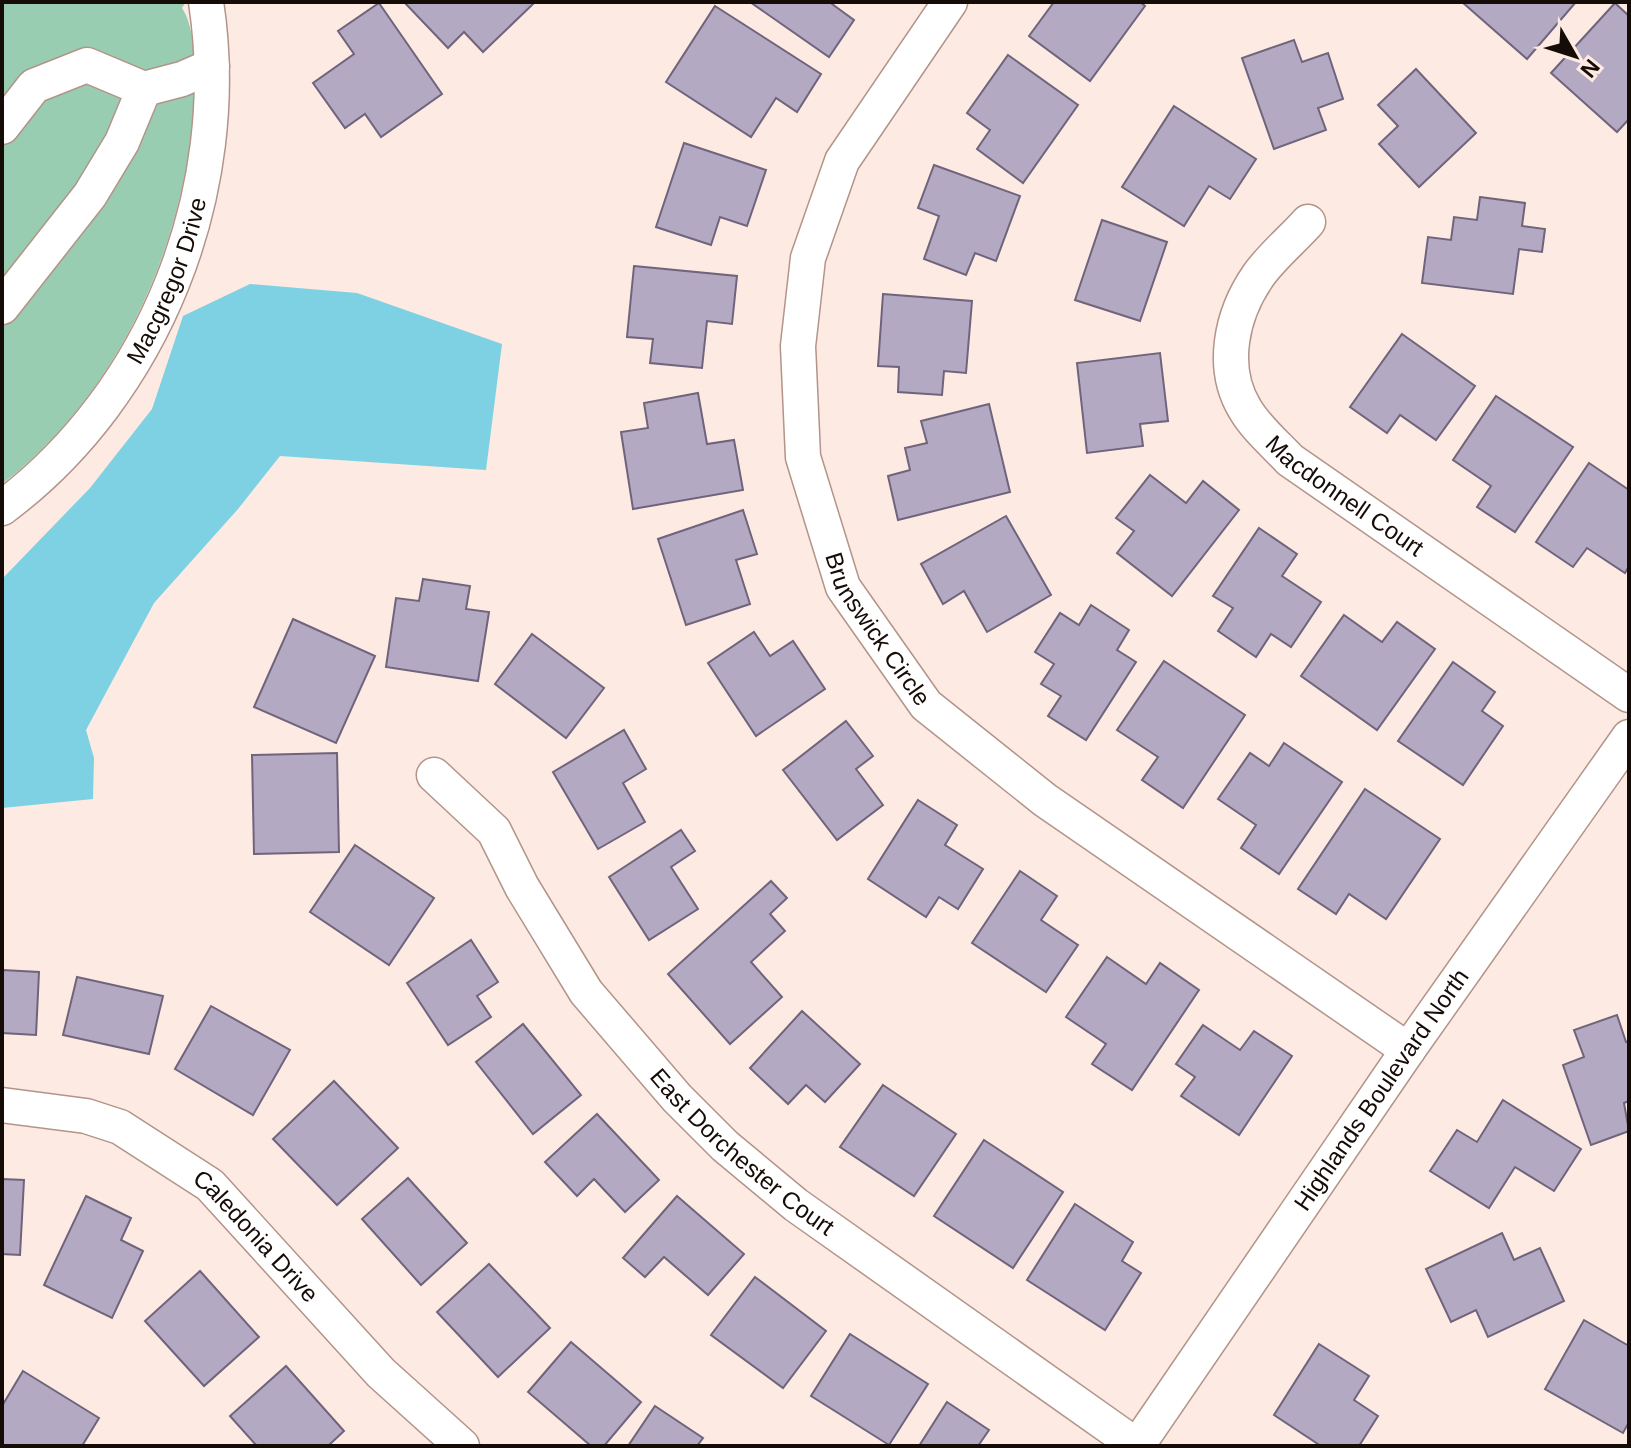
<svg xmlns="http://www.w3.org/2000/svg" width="1631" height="1448" font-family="Helvetica,sans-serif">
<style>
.green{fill:#98cdb2}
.water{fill:#7dd1e2}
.building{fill:#b4a9c3;stroke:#6f647c;stroke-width:2}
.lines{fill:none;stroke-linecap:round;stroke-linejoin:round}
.minor-casing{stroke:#b29489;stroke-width:37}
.minor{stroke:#fff;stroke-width:34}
.labels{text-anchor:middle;stroke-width:6;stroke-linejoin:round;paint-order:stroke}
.street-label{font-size:24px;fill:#150b07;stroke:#fdeae2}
</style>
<rect width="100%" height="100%" fill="#fdeae2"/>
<path class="green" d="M2,2h184l-4,6c14,21 12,59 12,83 -4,146 -75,304 -192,393z"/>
<polygon class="water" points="250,284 357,293 502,344 486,470 280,456 238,509 154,603 86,730 94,758 93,799 2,808 2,579 90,488 152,409 183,316"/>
<g class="building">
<polygon points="404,2 531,2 533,4 483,52 464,32 448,48"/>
<polygon points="750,2 833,2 832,4 854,20 829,57"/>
<polygon points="1054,2 1140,2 1145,6 1090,81 1029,36"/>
<polygon points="1462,2 1576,2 1527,59"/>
<polygon points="379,3 442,94 381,137 365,114 345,128 313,83 354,54 338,31"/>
<polygon points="1615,3 1629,16 1629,119 1617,132 1551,73"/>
<polygon points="715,6 821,74 797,112 776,98 751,137 666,82"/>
<polygon points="1294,40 1302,62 1328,53 1343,99 1318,108 1326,130 1274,149 1242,58"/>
<polygon points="1008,55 1078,105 1023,183 977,149 990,130 967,113"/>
<polygon points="1416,69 1476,133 1419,187 1379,144 1398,126 1378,105"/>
<polygon points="1174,106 1256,159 1230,199 1209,186 1184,226 1122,187"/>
<polygon points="684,143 766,170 747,226 720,217 711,245 656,227"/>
<polygon points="934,165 1020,196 996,261 975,253 966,275 924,259 939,216 918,208"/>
<polygon points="1480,197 1525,203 1522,226 1545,229 1542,252 1519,249 1513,294 1422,283 1428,237 1451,240 1454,217 1477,220"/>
<polygon points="1102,220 1167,242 1140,321 1075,300"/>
<polygon points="634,266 737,276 732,324 707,321 702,368 650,363 653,339 627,337"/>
<polygon points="883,294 972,301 966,373 944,371 942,395 898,392 899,367 878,366"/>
<polygon points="1402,334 1475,386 1436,440 1400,415 1387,433 1350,407"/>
<polygon points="1160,353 1168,421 1140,424 1143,446 1087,453 1077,363"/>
<polygon points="698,393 707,444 734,440 743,490 633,509 621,432 648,428 644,403"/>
<polygon points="1496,396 1573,447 1515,532 1477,507 1491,486 1453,460"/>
<polygon points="989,404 1010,492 898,520 888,476 910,470 905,448 927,443 921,421"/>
<polygon points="1589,463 1629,490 1629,566 1625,573 1587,548 1573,567 1536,542"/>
<polygon points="1150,475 1186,503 1203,481 1239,510 1172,596 1117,553 1134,531 1116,518"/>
<polygon points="743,510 757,554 736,560 750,604 686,625 658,539"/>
<polygon points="1006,516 1051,595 987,632 964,591 943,604 921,564"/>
<polygon points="1259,528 1297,554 1282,576 1321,602 1291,647 1271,634 1256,657 1218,631 1233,608 1213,596"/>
<polygon points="423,579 470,586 466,609 489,612 478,681 386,667 396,598 419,601"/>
<polygon points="1091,605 1129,630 1117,650 1136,662 1086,740 1048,716 1061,696 1041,684 1054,664 1035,652 1060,613 1079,625"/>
<polygon points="1344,615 1382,642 1397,622 1435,649 1377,730 1301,676"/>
<polygon points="293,619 375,656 336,743 254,707"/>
<polygon points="754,632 770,656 793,641 825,689 756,736 708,663"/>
<polygon points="532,634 604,688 566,738 495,684"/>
<polygon points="1164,661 1245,715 1183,808 1142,780 1158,757 1117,730"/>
<polygon points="1453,662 1495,692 1482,711 1503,726 1463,785 1398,741"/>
<polygon points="846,721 873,756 856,769 883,805 837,840 783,770"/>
<polygon points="624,730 646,769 623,783 645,822 598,849 553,772"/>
<polygon points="1284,743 1342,782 1279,874 1241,848 1256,825 1218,799 1250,753 1269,766"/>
<polygon points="337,753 339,852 254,854 252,755"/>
<polygon points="1365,789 1440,839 1386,919 1349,894 1336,914 1298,889"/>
<polygon points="918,800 957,825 945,845 983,869 958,909 939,897 926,917 868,879"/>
<polygon points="681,830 695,851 671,867 698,909 649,940 609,877"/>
<polygon points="355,845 434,898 389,965 310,912"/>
<polygon points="1020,871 1057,896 1041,920 1078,945 1046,992 972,943"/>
<polygon points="771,881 787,898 770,914 785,931 751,962 782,997 730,1044 668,974"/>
<polygon points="471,940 498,982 477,996 491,1017 448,1045 407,983"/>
<polygon points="1107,957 1146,984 1160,963 1199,990 1132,1090 1092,1064 1106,1044 1066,1017"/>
<polygon points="2,970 39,972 36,1035 2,1033"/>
<polygon points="77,977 163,996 149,1054 63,1035"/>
<polygon points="211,1006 290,1050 253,1115 175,1069"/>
<polygon points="802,1011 860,1064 825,1102 806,1085 788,1104 750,1068"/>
<polygon points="1617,1015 1626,1042 1629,1041 1629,1101 1624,1103 1629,1131 1591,1145 1563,1065 1584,1057 1574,1030"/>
<polygon points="523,1024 581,1095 533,1134 476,1062"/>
<polygon points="1203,1025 1240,1050 1254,1031 1292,1056 1239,1135 1181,1096 1195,1077 1176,1064"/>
<polygon points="334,1081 398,1148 337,1205 273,1139"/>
<polygon points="883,1085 956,1134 914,1196 840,1147"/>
<polygon points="1503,1100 1581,1149 1554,1191 1515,1167 1489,1208 1430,1171 1457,1130 1477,1142"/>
<polygon points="597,1114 659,1180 625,1212 594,1179 577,1196 545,1162"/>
<polygon points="984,1140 1063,1192 1013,1268 934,1216"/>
<polygon points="408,1178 467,1243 421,1285 362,1219"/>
<polygon points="2,1179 24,1180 20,1255 2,1254"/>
<polygon points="86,1196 131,1218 121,1240 143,1251 112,1318 44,1285"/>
<polygon points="677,1196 744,1254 708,1295 664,1257 645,1277 623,1258"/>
<polygon points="1075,1204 1133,1242 1122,1261 1141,1273 1105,1330 1027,1280"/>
<polygon points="1502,1233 1514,1260 1540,1248 1564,1301 1488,1337 1476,1310 1451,1322 1426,1269"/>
<polygon points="489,1264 550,1328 498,1377 437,1312"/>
<polygon points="200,1271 259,1337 204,1386 145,1321"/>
<polygon points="755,1277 826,1331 783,1388 711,1335"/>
<polygon points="1584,1320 1629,1346 1629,1422 1623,1433 1545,1389"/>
<polygon points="850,1334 928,1384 889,1445 811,1396"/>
<polygon points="571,1342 641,1402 604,1446 591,1446 528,1392"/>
<polygon points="1319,1344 1369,1376 1354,1400 1378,1416 1359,1446 1321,1446 1274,1415"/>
<polygon points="286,1366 344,1431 328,1446 257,1446 230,1416"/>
<polygon points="23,1371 99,1418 82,1446 2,1446 2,1406"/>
<polygon points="947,1402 989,1430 978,1446 919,1446"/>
<polygon points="655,1406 703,1438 697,1446 628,1446"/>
</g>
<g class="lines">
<g class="minor-casing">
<g id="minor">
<path id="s1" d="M950,2l-108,159 -34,97 -10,88 5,111 40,130 83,118 119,95 363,250"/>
<polyline points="2,127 34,86 87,65 144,89 182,79 212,66"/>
<path id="s2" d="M1308,222c-16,18 -37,35 -50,54 -27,39 -38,92 -13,133 11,19 30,35 45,51l339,235"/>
<polyline points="2,307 90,195 122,142 144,89"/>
<path id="s3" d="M2,508c153,-114 233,-318 204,-506"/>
<path id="s4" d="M434,775l60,56 28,56 64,105 91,106 48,48 71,59 341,241"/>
<path id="s5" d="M2,1105l84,11 34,11 90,58 171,188 81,73"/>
<path id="s6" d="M1137,1446l271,-396 221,-313"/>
</g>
</g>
<use href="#minor" class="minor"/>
</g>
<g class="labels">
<g class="street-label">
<text dy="8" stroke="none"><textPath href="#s3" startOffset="286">Macgregor Drive</textPath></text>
<text dy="8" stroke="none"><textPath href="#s2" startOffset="348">Macdonnell Court</textPath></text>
<text dy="8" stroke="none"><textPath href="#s1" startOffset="684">Brunswick Circle</textPath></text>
<text dy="8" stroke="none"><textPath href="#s6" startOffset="432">Highlands Boulevard North</textPath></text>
<text dy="8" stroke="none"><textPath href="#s4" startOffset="492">East Dorchester Court</textPath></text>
<text dy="8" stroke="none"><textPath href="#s5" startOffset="296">Caledonia Drive</textPath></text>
</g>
</g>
<rect width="1631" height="1448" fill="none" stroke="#150b07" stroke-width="8"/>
<g transform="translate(1575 56) rotate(129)" stroke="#fdeae2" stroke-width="6" paint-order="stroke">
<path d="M0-6L14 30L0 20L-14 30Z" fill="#150b07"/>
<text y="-12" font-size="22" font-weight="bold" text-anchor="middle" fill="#150b07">N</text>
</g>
</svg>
